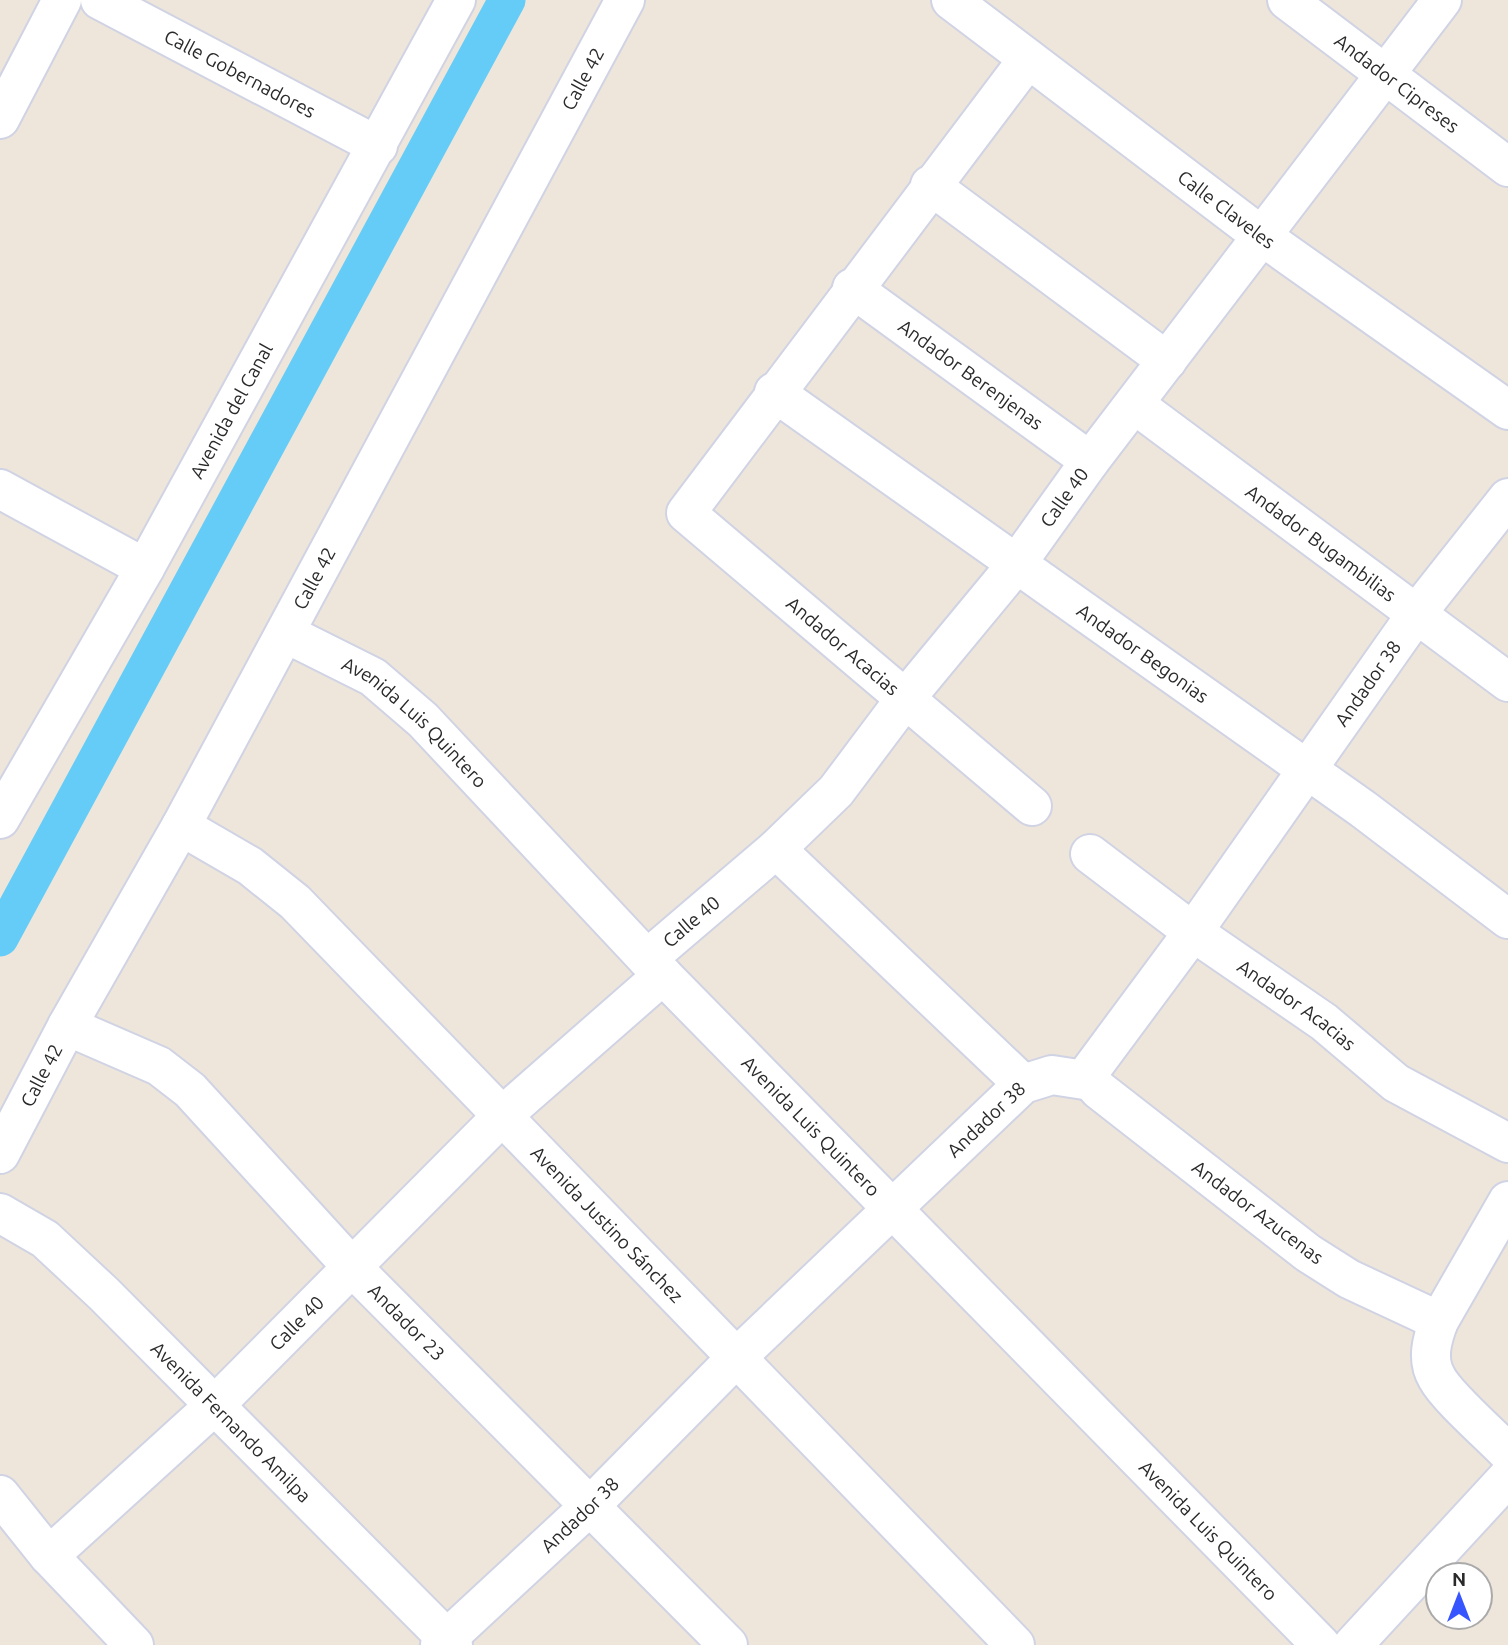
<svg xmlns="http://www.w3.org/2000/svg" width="1508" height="1645" font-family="Ubuntu,sans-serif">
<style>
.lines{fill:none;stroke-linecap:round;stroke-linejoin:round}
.canal{stroke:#65ccf8;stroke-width:37}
.minor-casing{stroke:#d0d3e4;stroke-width:42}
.minor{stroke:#fff;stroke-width:38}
.labels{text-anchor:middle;stroke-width:5;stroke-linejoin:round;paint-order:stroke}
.street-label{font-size:19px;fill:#2a2a2a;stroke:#fff}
</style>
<rect width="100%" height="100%" fill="#eee6db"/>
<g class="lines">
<polyline class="canal" points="0,938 507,0"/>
<g class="minor-casing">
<g id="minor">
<path id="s1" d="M100,0l278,146"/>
<path id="s2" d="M951,0l312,237 245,173"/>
<path id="s3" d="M1287,0l221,167"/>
<path id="s4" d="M1028,59l-342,454 346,293"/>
<polyline points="0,119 62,0"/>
<polyline points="930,185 1167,361"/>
<path id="s5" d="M852,288l238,173"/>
<path id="s6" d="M774,392l589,417 145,110"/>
<path id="s7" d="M1134,404l374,278"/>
<polyline points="0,489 145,568"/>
<path id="s8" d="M285,633l88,44 50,43 224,239 674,686"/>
<path id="s9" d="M0,819l145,-251 311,-568"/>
<path id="s10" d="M181,826l69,40 45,36 720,743"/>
<polyline points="776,849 1023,1084"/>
<path id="s11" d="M1090,854l103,78 131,90 72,61 112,60"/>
<path id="s12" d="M647,959l129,-110 60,-58 69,-92 110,-133 75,-105 352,-461"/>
<path id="s13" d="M67,1026l92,40 31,24 162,177 376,378"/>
<path id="s14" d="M0,1154l67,-128 114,-200 444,-826"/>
<path d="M1508,1201l-69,120c-7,18 -13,39 -2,57 10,19 54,57 71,75"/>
<path id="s15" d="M0,1213l45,26 59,55 349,351"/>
<path id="s16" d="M1439,1321l-90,-42 -41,-26 -209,-163 -8,-9 -1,-10 103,-139 224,-319 91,-115"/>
<polyline points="0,1495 49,1556 134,1645"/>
<path id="s17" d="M49,1556l166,-151 287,-289 161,-141"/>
<path id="s18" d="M440,1645l151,-140 146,-148 286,-273 29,-9 39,6"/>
<polyline points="1353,1645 1508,1477"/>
</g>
</g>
<use href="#minor" class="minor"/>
</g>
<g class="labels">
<g class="street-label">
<text dy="7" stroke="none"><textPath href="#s1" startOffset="158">Calle Gobernadores</textPath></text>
<text dy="7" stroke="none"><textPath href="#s14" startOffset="1223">Calle 42</textPath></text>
<text dy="7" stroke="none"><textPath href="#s3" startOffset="138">Andador Cipreses</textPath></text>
<text dy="7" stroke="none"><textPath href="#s2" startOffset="346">Calle Claveles</textPath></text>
<text dy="7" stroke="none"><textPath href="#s5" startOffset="147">Andador Berenjenas</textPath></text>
<text dy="7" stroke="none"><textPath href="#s9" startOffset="469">Avenida del Canal</textPath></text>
<text dy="7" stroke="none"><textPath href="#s12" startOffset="625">Calle 40</textPath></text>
<text dy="7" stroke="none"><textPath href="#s7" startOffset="233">Andador Bugambilias</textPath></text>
<text dy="7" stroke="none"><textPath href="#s14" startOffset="656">Calle 42</textPath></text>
<text dy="7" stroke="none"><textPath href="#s4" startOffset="774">Andador Acacias</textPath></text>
<text dy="7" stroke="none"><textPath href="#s6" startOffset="452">Andador Begonias</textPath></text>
<text dy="7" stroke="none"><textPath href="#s16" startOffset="912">Andador 38</textPath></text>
<text dy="7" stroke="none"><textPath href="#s8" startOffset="159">Avenida Luis Quintero</textPath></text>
<text dy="7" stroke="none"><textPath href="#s12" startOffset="58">Calle 40</textPath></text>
<text dy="7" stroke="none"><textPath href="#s11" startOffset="256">Andador Acacias</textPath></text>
<text dy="7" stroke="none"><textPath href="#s14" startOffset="89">Calle 42</textPath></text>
<text dy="7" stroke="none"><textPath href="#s18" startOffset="758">Andador 38</textPath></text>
<text dy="7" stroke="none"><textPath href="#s8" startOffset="726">Avenida Luis Quintero</textPath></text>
<text transform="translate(1258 1212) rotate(37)" y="7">Andador Azucenas</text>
<text dy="7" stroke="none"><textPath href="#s10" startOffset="586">Avenida Justino Sánchez</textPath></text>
<text dy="7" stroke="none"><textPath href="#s13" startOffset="457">Andador 23</textPath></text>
<text dy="7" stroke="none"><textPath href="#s17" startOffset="340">Calle 40</textPath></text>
<text dy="7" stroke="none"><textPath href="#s15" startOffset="313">Avenida Fernando Amilpa</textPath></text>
<text dy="7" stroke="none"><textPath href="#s18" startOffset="191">Andador 38</textPath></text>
<text dy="7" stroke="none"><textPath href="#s8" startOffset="1293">Avenida Luis Quintero</textPath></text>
</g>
</g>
<g transform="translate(1459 1596)"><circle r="33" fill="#ffffff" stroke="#aaaaaa" stroke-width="2"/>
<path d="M0-5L12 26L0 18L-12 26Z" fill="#3755ff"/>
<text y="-10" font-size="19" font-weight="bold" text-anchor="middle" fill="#2a2a2a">N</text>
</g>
</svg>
